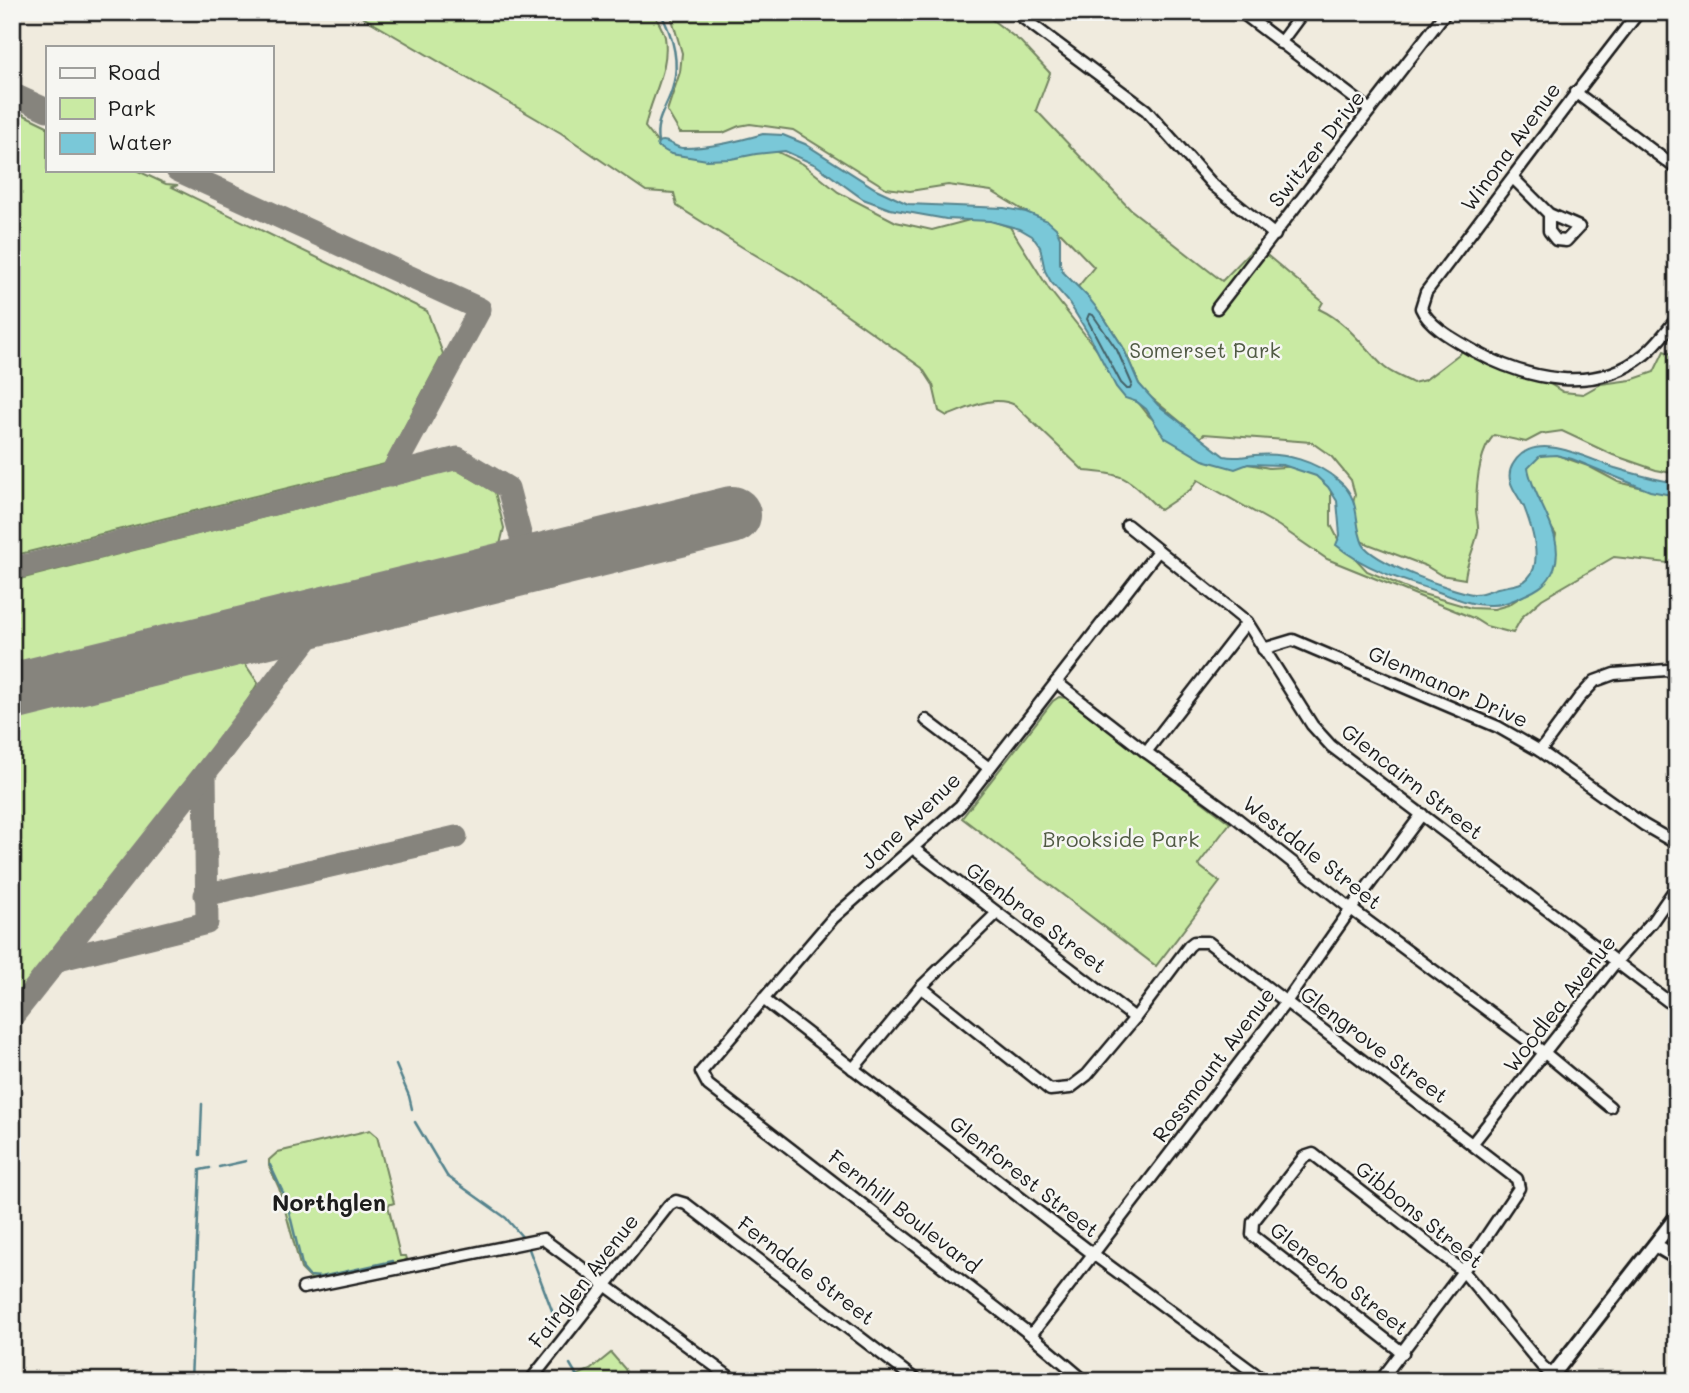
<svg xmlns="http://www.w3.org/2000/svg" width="1689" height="1393" font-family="Mali,sans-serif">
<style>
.green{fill:#c9eaa3;stroke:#728360;stroke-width:2}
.water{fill:#7ac8d8;stroke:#54838d;stroke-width:2}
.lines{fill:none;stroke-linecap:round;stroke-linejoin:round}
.shore{stroke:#426167;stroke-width:2}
.stream{stroke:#54838d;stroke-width:2.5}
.taxiway{stroke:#86847d;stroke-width:23}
.runway{stroke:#86847d;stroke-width:58}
.minor-casing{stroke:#1c1c1c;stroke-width:15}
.major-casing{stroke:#1c1c1c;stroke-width:18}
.minor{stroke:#f6f6f2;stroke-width:10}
.major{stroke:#f6f6f2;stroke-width:12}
.labels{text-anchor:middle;stroke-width:5;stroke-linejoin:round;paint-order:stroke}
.street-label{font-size:21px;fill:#1c1c1c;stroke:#f6f6f2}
.park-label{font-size:21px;fill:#505a44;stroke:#f6f6f2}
.neighbourhood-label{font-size:23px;font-weight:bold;fill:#1c1c1c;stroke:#f6f6f2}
</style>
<rect width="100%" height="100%" fill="#f0ebde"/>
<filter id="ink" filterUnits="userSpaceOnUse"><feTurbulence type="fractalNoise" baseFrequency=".0143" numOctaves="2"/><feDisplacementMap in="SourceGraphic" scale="14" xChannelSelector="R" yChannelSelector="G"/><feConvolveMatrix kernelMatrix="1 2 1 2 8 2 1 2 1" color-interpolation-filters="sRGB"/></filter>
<g filter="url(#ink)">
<g class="green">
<path d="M354,12h299c4,8 10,17 12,25 5,33 -14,59 -20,90l16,20 36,7 77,-4 29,14 35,28 58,30 36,8 49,-13 29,10 39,62 100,127 48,38 72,14 31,-2 22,5 9,17v37l8,16 28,30 49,21 55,16 23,1 14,-4 31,-20 10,-14 7,-36 -33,-52 7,-24 21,-6 37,13 30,16 59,14v68l-63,-7 -72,42 -20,18 -9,16 -27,-7 -13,-8 -146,-59 -48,-33 -81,-46 -8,10 -30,20c-32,-31 -31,-36 -76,-39l-69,-66c-22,-11 -46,3 -68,11l-8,-5 -6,-26 -11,-17 -124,-88 -56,-33 -65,-41 -3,-13 -28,-2 -85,-58z"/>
<path d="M670,12h114l13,6 54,-6h131l39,30 29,31 -14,37 94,99 92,72 34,-35 67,56 -4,7c28,13 44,37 65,58 8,7 20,11 29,16l12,-3 38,-29 22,4 41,14 37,23 20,2 18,-10 30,-4 23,-8 10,-21 13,5v118l-21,-4 -43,-15 -51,-24 -21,3 -15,8 -32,-7c-16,18 -18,51 -18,74 0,7 3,15 2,22 -3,17 -12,31 -13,48l-24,-4 -15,-9 -71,-27 -8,-14 8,-30 -4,-15 -20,-24 -20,-14 -107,-8 -4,4 -52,-43 -9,-11 -16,-37 -20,-31 -25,-29 16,-20 -33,-34 -14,-3 -13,-13 -43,-26 -43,-6 -38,6 -24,-3 -93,-58 -43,-6 -11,2 -16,7h-43l-13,-22 13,-39 2,-19z"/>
<polygon points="12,109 47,126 47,170 136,170 166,184 178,185 172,187 427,311 443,354 385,464 12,556"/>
<polygon points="455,469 495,492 504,528 499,549 12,670 12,581"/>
<polygon points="241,658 258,683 203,775 12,1003 12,712"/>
<polygon points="1059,697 1066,698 1230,823 1198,865 1220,882 1156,966 962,818 1053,701"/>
<polygon points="370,1130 377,1136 394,1203 388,1205 400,1256 406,1256 407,1259 402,1262 321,1280 311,1279 301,1269 279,1188 269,1166 269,1160 278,1152"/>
<polygon points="611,1353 625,1369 629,1381 562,1381 590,1370"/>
</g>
<path class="water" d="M763,134l20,1 22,9 71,45 32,15 96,4 22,4 22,9 8,7 4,9v26l3,9 24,24 16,20 20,31 16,37 19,21 66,51c12,3 19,0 31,-1 30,-3 61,6 84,26 23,19 14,41 24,63 9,18 89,47 110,50 10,1 20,-6 30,-7 9,-2 19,-2 25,-9 16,-16 3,-53 -4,-71 -7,-14 -21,-27 -11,-43 21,-36 75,-5 102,4 20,6 41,12 62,15v13l-27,-5 -78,-32 -16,-4 -16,1 -12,12c5,32 39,67 26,101 -6,15 -17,21 -31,27 -12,5 -22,10 -35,9 -18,0 -35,-8 -52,-14 -35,-11 -71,-22 -100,-46l4,-10 -3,-34 -9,-14 -12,-11 -33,-11 -35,-1 -13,5 -32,-9 -39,-23 -18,-28 -9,-7 -12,-4 -9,-11 -27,-52 -21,-34 -17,-19 -6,-11 -5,-24 -8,-11 -12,-7 -30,-8 -44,-2 -56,-10 -27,-10 -47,-34 -31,-14 -29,3 -25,5 -24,1 -36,-6 -14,-8 1,-4c11,-4 15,6 26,6 24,0 55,-7 79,-14z"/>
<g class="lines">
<polygon class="shore" points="1089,314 1093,315 1117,350 1132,384 1130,389 1127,389 1121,383 1087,319"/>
<g class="stream">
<path d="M658,142c-4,-23 10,-35 15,-56 7,-25 -1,-52 -13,-74"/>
<polyline points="396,1065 409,1096 412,1109"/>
<polyline points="415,1122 447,1176 506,1218 524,1239"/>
<polyline points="200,1155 202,1104"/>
<polyline points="270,1165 286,1199 303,1269 309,1276 321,1277 393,1261"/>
<polyline points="219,1167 246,1161"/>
<polyline points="529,1249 554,1316"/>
<polyline points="570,1364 580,1381"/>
<polyline points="191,1381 200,1170 210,1168"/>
</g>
<g class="taxiway">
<polyline points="12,94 47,110"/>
<polyline points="177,170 480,309 390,476"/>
<polyline points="12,569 458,458 508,488 522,541 519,569"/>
<polyline points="205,895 456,837"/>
<polyline points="57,960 207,923 205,773"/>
<polyline points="12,1017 205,773 325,616"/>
</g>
<polyline class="runway" points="12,692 732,515"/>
<g class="minor-casing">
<g id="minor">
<polyline points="1015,12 1146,110 1213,185 1275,235"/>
<polyline points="1241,12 1370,110"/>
<path d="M1639,12c-73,92 -142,187 -213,280l-5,16c8,19 36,33 53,43 52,28 121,45 171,3 12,-10 22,-23 32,-36"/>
<polyline points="1280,43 1303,12"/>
<polyline points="1575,92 1677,169"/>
<polyline points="1513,178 1549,214 1579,227 1566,241 1556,240 1549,231 1549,214"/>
<polyline points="1217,308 1446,12"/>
<polyline points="1127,525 1247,622 1312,725 1331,746 1677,1008"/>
<polyline points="1263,649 1293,640 1498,727 1540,751 1644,825 1677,844"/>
<polyline points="1056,682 1146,752 1229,812 1351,909 1546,1054 1610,1107"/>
<polyline points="926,720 989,768"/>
<polyline points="1540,751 1579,698 1595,681 1614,674 1667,670 1677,675"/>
<polyline points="1146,752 1247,622"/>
<polyline points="914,849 1135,1018"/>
<polyline points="921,987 1050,1090 1070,1088 1087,1075 1135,1018 1189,946 1194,942 1208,942 1517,1179 1519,1188 1463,1271 1380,1381"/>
<polyline points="763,999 1093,1254 1265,1381"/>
<polyline points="853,1069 921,987 997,913"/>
<polyline points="1472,1144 1615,963 1652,922 1677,886"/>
<polyline points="303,1288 543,1239 735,1381"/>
<polyline points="1031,1335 1286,1002 1351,909 1422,814"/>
<polyline points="1403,1353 1252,1235 1253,1222 1304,1157 1313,1154 1463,1271 1542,1366 1559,1381"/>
<polyline points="530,1381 669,1205 676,1201 686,1204 917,1381"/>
<polyline points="1085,1381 1031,1335 708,1085 701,1072 833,918 960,806 1158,551"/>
</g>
</g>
<g class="major-casing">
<g id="major">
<polyline points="1655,1245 1677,1258"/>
<polyline points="1548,1381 1677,1216"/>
</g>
</g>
<use href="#minor" class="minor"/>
<use href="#major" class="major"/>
</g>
</g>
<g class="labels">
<g class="street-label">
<text transform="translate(1511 147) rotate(-54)" y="7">Winona Avenue</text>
<text transform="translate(1317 149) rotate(-52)" y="7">Switzer Drive</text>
<text transform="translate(1448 687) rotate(24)" y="7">Glenmanor Drive</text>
<text transform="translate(1412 782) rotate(38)" y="7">Glencairn Street</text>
<text transform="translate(911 821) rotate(-44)" y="7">Jane Avenue</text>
<text transform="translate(1312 853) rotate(38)" y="7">Westdale Street</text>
<text transform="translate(1036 918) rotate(37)" y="7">Glenbrae Street</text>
<text transform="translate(1560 1004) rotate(-52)" y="7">Woodlea Avenue</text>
<text transform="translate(1374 1045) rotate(37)" y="7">Glengrove Street</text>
<text transform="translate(1214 1065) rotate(-53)" y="7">Rossmount Avenue</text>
<text transform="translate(1024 1177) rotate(38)" y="7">Glenforest Street</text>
<text transform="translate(904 1212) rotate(38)" y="7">Fernhill Boulevard</text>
<text transform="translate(1419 1215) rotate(39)" y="7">Gibbons Street</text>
<text transform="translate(806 1271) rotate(37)" y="7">Ferndale Street</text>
<text transform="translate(1339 1279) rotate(38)" y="7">Glenecho Street</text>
<text transform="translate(584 1281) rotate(-52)" y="7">Fairglen Avenue</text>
</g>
<g class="park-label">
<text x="1205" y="358">Somerset Park</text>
<text x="1121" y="847">Brookside Park</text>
</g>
<g class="neighbourhood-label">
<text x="329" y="1211">Northglen</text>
</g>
</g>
<rect width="1689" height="1393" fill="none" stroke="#f6f6f2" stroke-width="42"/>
<rect x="21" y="21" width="1647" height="1351" fill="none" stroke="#1c1c1c" stroke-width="2.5" filter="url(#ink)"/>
<rect x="46" y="46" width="228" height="126" fill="#f6f6f2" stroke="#9f9f9c" stroke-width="2"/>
<rect x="60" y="68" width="35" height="10" fill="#f6f6f2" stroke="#9f9f9c" stroke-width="2"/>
<text x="108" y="80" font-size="21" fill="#1c1c1c">Road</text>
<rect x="60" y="98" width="35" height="21" fill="#c9eaa3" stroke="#9f9f9c" stroke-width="2"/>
<text x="108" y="116" font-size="21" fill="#1c1c1c">Park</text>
<rect x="60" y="133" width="35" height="21" fill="#7ac8d8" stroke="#9f9f9c" stroke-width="2"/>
<text x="108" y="150" font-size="21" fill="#1c1c1c">Water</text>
</svg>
